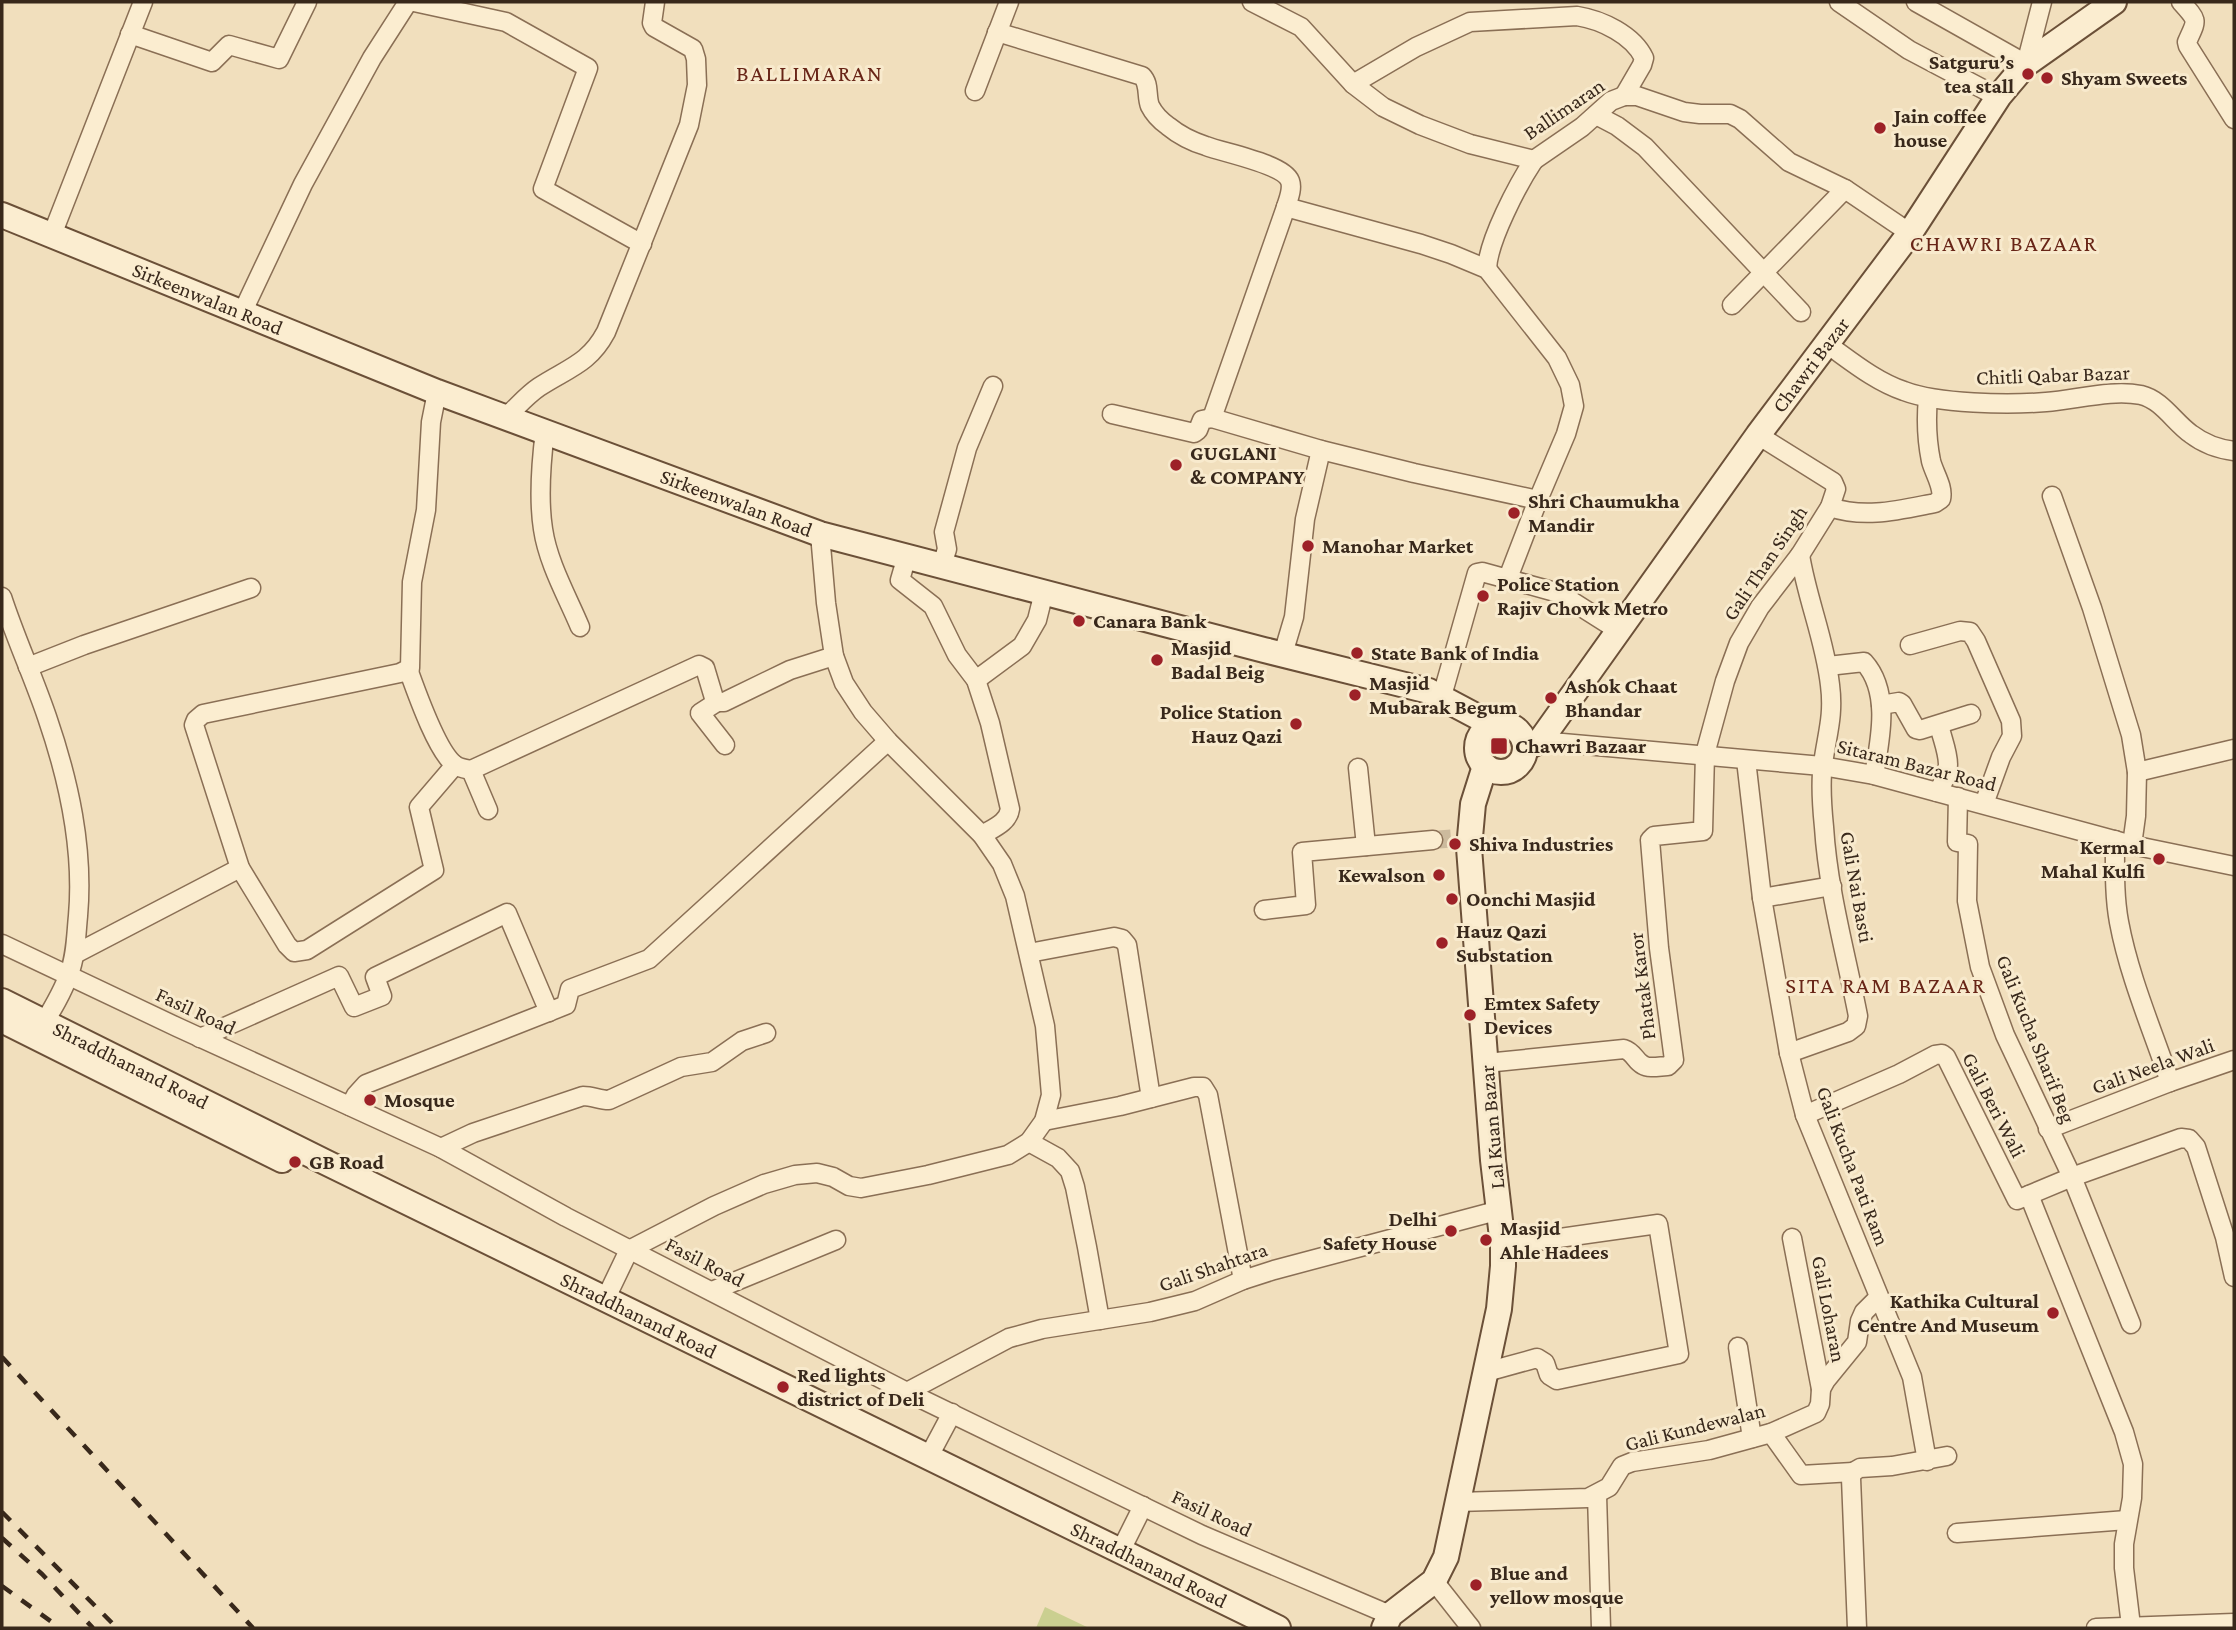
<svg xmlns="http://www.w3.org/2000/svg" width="2236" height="1630" font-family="'Crimson Pro',serif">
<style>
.green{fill:#cacf90}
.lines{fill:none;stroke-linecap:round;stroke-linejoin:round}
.street-tunnel{stroke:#ccba9d;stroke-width:18;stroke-dasharray:18 9;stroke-linecap:butt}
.street-casing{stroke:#8a6f55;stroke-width:21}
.secondary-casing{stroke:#6b5038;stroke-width:28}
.street{stroke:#fbedd0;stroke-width:18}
.secondary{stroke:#fbedd0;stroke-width:24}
.rail{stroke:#38281b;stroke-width:4.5;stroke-dasharray:12 12;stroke-linecap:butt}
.poi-dot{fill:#9d2127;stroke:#f8eacd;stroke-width:2.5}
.labels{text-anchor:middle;stroke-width:6;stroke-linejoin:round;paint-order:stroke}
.poi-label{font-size:21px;font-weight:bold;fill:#38281b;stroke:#f8eacd;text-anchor:start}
.street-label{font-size:21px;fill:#38281b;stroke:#f8eacd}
.neighbourhood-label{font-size:23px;letter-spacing:2px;fill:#682517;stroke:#f8eacd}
</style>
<rect width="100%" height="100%" fill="#f1dfbd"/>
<polygon class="green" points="1045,1607 1089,1628 1036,1628"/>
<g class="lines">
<polyline class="street-tunnel" points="1433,840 1457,838"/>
<g class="street-casing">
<g id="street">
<polyline points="414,2 506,22 588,68 543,189 642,244"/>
<polyline points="1252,2 1301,27 1353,84 1383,107 1420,125 1470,144 1534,160 1582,127 1611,101 1624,96 1637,96 1684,112 1700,114 1730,114 1740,119 1789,162 1845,189 1910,233"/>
<polyline points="1839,2 1909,50 1998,97"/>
<polyline points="1916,2 2026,64 2042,2"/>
<path d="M2181,2c18,20 16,17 6,40l1,4 46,73"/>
<path d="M997,32l145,44c8,8 4,20 8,30 4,8 11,15 18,20 11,9 25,16 38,20 18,7 78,18 84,35 3,8 -2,19 -4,26l-74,211 109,32 93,23 124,27"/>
<polyline points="130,34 212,62 229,45 279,59 307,2"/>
<path d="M1353,84l63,-37 54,-25 107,-6c25,4 56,19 67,42l-2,7 -18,31"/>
<polyline points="975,91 1009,2"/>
<polyline points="1596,115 1617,126 1645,147 1801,312"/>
<polyline points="1286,207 1421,244 1451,254 1487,269 1557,358 1570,385 1574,406 1566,434 1538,500 1508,578"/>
<polyline points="52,235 143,2"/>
<path d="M1487,269c1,-28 31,-85 47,-109"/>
<polyline points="1732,305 1845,189"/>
<polyline points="242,313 303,184 372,58 408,2"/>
<path d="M1827,344c24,17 48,37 77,47 34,13 104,14 142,11 30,-2 65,-13 95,-7 21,5 33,27 50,39 13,10 27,15 43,17"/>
<polyline points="437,392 431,422 426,510 412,582 410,668 400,673 203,714 196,720 194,725 240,868 287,945 294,952 307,950 434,870 419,807 455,765"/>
<polyline points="1112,414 1194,433 1198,430 1202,420 1212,418"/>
<path d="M506,417c11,-10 21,-22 33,-30 29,-19 50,-23 67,-55l83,-207 8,-40 -1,-26 -3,-10 -39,-22 -2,-4 3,-21"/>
<path d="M545,431c-4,32 -7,66 -2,98 5,34 24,67 37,98"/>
<polyline points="2052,496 2092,608 2131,735 2137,772 2136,816 2132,845"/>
<path d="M1830,507c35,12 69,3 105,-4l6,-4c3,-12 -7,-26 -10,-38 -4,-20 -5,-42 -3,-63"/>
<path d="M907,556l-7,24 33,26 24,49 19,25 14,43 20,86c-2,14 -17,19 -28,26"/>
<polyline points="942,565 947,549 944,532 967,448 993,386"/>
<path d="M2,597c13,40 31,79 45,120 22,64 37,131 31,199 -2,20 -2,40 -9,58 -7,20 -19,39 -30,57"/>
<polyline points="1910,645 1960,631 1970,632 1976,641 2011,721 2012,736 2001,757 1984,804"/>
<polyline points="1283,654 1294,617 1305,519 1321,450"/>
<path d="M1828,666l36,-4c27,30 16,78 10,113"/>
<polyline points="28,667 84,645 251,588"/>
<path d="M408,669c8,22 29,83 47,96 4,3 11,4 16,5l228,-105 6,3 9,30 3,4h7l66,-32 44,-14"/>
<polyline points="976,680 1022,646 1037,620 1044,592"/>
<polyline points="1442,696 1477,573 1482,572 1559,593 1619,631"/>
<polyline points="717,702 700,713 725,745"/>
<polyline points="1881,705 1899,702 1902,704 1916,729 1920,730 1971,714"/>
<polyline points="1540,741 1822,766 1874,775 2132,845 2234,866"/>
<polyline points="1746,760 1762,898 1789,1053 1805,1115 1912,1377 1927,1461"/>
<polyline points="1358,768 1366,846"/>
<polyline points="471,770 488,810"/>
<polyline points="2137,772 2234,749"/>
<path d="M1937,792c19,-25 9,-39 2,-67"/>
<path d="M2115,840c0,27 -1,55 4,82 10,54 33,107 51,160"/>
<polyline points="1762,898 1832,886"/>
<polyline points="1264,910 1306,905 1302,852 1433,840"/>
<polyline points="2,944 177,1027 441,1148 566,1217 907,1392 1202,1535 1390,1615"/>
<polyline points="1029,953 1114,937 1122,939 1127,945 1151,1098"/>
<polyline points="75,954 240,868"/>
<polyline points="200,1038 339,976 354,1007 382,996 375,977 507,913 549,1012"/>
<path d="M1789,1053l59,-21 8,-6 2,-10c-12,-62 -30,-125 -34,-189 -2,-20 -4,-44 -1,-63 4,-30 11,-48 7,-79 -5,-45 -23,-86 -30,-130"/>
<path d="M1486,1063l138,-14c10,3 11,12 19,16 6,4 18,1 25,1l6,-6 -15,-112 -9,-108 4,-4 49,-5 2,-77 20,-73 14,-38 21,-36 40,-52 30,-48 6,-18 -3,-7 -75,-47"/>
<polyline points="350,1106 356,1095 366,1084 566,1005 570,989 649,959 888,741"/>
<polyline points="1805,1115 1899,1074 1935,1055 1942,1054 1946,1057 2017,1200 2072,1177 2005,1035 1980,967 1967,901 1968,844 1957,842 1958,797"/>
<polyline points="1044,1121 1120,1106 1194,1087 1203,1087 1208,1095 1243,1280"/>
<polyline points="2048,1129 2170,1082 2234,1060"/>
<polyline points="1029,1142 1058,1158 1070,1171 1075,1187 1087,1247 1100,1320"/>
<path d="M441,1148l32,-15 110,-37c10,0 16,4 26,4l72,-33 31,-5 30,-21 24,-8"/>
<polyline points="2029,1195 2124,1432 2133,1464 2132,1498 2124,1544 2124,1568 2131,1626"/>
<polyline points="1792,1238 1821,1389"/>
<polyline points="712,1291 836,1240"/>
<polyline points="605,1300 629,1250 714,1206 764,1184 795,1175 817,1173 833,1177 849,1186 861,1188 928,1175 1008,1155 1029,1142 1044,1121 1051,1095 1045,1026 1015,896 1002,864 982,835 888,741 863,712 844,683 834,656 826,603 820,534"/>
<polyline points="2131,1324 2072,1177 2181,1138 2189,1139 2196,1147 2225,1237 2234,1277"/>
<polyline points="1738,1347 1752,1438"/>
<polyline points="1486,1372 1537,1358 1545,1363 1549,1375 1557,1380 1679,1354 1658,1224 1503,1246"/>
<polyline points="907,1392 1009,1338 1042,1329 1150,1312 1195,1301 1243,1280 1274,1270 1500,1210"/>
<polyline points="1771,1433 1801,1475 1853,1472"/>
<polyline points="928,1458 952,1413"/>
<polyline points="1597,1495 1601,1628"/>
<polyline points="1457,1502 1588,1498 1609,1487 1622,1466 1632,1462 1709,1450 1771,1433 1816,1413 1820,1404 1821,1389 1826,1380 1857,1342 1860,1321 1864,1312 1878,1298"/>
<polyline points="1957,1533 2127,1520"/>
<polyline points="1120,1552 1143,1506"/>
<polyline points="1434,1581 1471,1628"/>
<polyline points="1857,1628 1851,1478 1853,1472 1860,1468 1892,1466 1947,1456"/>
<polyline points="2096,1628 2234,1623"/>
</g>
</g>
<g class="secondary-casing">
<g id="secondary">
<path id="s1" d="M2,215l435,177 383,142 444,116 165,41 64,34"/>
<circle cx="1501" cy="748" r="24"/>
<path id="s2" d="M1525,748l15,-7 218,-306 152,-202 89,-137 27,-32 88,-62"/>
<path id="s3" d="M2,1001l323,161 953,466"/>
<polyline points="2,1020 282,1160"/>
<polyline points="1384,1628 1390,1615 1434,1581 1446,1557 1499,1309 1503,1266 1503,1246 1493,1160 1469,848 1473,804 1485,766"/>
</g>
</g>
<use href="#street" class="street"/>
<use href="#secondary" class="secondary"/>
<g class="rail">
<polyline points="2,1357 253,1628"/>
<polyline points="2,1512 117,1628"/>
<polyline points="2,1538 42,1574 93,1628"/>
<polyline points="2,1586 60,1628"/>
</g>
</g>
<g class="poi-dot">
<circle cx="2028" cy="74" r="7"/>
<circle cx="2047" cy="78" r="7"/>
<circle cx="1880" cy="128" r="7"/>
<circle cx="1176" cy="465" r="7"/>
<circle cx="1514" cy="513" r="7"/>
<circle cx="1308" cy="546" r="7"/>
<circle cx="1483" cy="596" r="7"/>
<circle cx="1079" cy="621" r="7"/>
<circle cx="1357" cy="653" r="7"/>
<circle cx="1157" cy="660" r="7"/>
<circle cx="1355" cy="695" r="7"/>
<circle cx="1551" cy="698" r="7"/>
<circle cx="1296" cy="724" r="7"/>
<rect x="1490" y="737" width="18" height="18" rx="3.5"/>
<circle cx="1455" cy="844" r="7"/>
<circle cx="2159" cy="859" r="7"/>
<circle cx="1439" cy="875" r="7"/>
<circle cx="1452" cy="899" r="7"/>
<circle cx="1442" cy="943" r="7"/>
<circle cx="1470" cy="1015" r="7"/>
<circle cx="370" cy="1100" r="7"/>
<circle cx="295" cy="1162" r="7"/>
<circle cx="1451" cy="1231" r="7"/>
<circle cx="1486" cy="1240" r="7"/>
<circle cx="2053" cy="1313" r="7"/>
<circle cx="783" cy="1387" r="7"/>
<circle cx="1476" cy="1585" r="7"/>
</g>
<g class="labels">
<g class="poi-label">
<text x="2014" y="69" text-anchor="end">Satguru’s<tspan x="2014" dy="24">tea stall</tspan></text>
<text x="2061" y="85">Shyam Sweets</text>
<text x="1894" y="123">Jain coffee<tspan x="1894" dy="24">house</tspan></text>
<text x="1190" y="460">GUGLANI<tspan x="1190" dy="24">&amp; COMPANY</tspan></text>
<text x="1528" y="508">Shri Chaumukha<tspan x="1528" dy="24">Mandir</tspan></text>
<text x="1322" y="553">Manohar Market</text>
<text x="1497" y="591">Police Station<tspan x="1497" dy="24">Rajiv Chowk Metro</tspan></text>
<text x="1093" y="628">Canara Bank</text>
<text x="1171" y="655">Masjid<tspan x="1171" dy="24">Badal Beig</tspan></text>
<text x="1371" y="660">State Bank of India</text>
<text x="1369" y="690">Masjid<tspan x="1369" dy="24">Mubarak Begum</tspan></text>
<text x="1565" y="693">Ashok Chaat<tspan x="1565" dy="24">Bhandar</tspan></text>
<text x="1282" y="719" text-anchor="end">Police Station<tspan x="1282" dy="24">Hauz Qazi</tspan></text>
<text x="1515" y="753">Chawri Bazaar</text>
<text x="1469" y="851">Shiva Industries</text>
<text x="2145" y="854" text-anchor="end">Kermal<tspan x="2145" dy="24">Mahal Kulfi</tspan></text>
<text x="1425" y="882" text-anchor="end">Kewalson</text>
<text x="1466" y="906">Oonchi Masjid</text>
<text x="1456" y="938">Hauz Qazi<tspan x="1456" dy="24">Substation</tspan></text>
<text x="1484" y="1010">Emtex Safety<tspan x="1484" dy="24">Devices</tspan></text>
<text x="384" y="1107">Mosque</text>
<text x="309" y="1169">GB Road</text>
<text x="1437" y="1226" text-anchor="end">Delhi<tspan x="1437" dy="24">Safety House</tspan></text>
<text x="1500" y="1235">Masjid<tspan x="1500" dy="24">Ahle Hadees</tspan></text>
<text x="2039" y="1308" text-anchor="end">Kathika Cultural<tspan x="2039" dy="24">Centre And Museum</tspan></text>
<text x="797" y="1382">Red lights<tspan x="797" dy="24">district of Deli</tspan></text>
<text x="1490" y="1580">Blue and<tspan x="1490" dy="24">yellow mosque</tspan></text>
</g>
<g class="street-label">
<text transform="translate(1564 109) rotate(-34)" y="7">Ballimaran</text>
<text dy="7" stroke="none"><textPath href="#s1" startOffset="222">Sirkeenwalan Road</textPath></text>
<text dy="7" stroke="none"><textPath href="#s2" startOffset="480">Chawri Bazar</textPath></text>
<text transform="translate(2053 375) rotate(-2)" y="7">Chitli Qabar Bazar</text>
<text dy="7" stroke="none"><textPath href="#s1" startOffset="789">Sirkeenwalan Road</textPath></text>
<text transform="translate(1765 563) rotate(-56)" y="7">Gali Than Singh</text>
<text transform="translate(1917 765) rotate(14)" y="7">Sitaram Bazar Road</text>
<text transform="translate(1857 887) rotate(80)" y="7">Gali Nai Basti</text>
<text transform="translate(1642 986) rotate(-97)" y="7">Phatak Karor</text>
<text transform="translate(196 1011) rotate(25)" y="7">Fasil Road</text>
<text transform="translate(2036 1039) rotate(68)" y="7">Gali Kucha Sharif Beg</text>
<text dy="7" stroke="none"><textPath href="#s3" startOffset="144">Shraddhanand Road</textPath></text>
<text transform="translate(2153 1066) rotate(-20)" y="7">Gali Neela Wali</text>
<text transform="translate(1994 1105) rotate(63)" y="7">Gali Beri Wali</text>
<text transform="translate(1492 1127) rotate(-95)" y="7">Lal Kuan Bazar</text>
<text transform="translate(1853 1166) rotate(69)" y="7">Gali Kucha Pati Ram</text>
<text transform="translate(705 1262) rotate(27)" y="7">Fasil Road</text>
<text transform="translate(1213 1267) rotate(-19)" y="7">Gali Shahtara</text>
<text transform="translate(1829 1309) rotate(79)" y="7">Gali Loharan</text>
<text dy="7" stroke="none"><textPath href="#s3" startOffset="710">Shraddhanand Road</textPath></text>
<text transform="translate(1695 1427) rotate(-14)" y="7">Gali Kundewalan</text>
<text transform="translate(1212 1513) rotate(25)" y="7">Fasil Road</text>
<text dy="7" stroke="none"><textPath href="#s3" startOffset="1278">Shraddhanand Road</textPath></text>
</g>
<g class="neighbourhood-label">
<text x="810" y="81">BALLIMARAN</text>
<text x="2004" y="251">CHAWRI BAZAAR</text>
<text x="1886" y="993">SITA RAM BAZAAR</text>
</g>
</g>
<rect width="2236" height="1630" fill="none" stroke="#38281b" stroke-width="7"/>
</svg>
